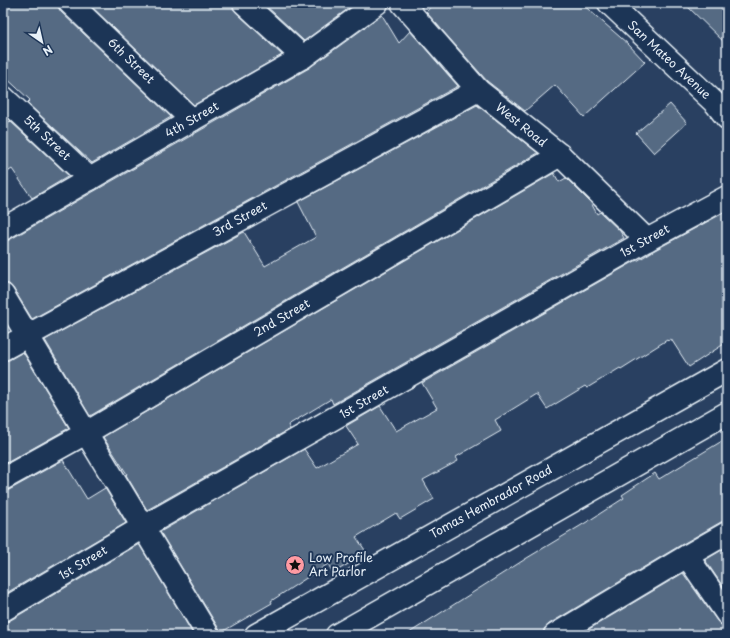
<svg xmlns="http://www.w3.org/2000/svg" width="730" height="638" font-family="'Playpen Sans',sans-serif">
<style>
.building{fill:#556a83;stroke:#e8f1f8}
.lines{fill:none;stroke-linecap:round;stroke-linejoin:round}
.street-casing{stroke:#e8f1f8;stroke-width:25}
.secondary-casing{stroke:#e8f1f8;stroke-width:25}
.street{stroke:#1d3557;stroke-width:22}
.secondary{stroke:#1d3557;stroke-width:22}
.labels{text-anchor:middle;stroke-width:4;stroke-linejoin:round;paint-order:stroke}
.street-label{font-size:12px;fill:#e8f1f8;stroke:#1d3557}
.poi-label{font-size:12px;fill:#e8f1f8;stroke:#1d3557;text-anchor:start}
</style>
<rect width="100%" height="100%" fill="#294061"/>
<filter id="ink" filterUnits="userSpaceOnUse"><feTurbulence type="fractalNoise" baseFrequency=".025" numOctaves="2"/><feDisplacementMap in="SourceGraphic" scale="8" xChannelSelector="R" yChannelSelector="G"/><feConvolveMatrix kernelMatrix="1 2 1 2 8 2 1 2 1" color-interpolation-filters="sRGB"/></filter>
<g filter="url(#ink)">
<g class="building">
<polygon points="3,3 58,3 58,7 61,12 171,117 92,163 27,103 30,100 3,75"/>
<polygon points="88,3 232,3 232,7 236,12 282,55 194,105"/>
<polygon points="263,3 356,3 304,41"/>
<polygon points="434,3 581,3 628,44 645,62 584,117 555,85 525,111 487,81 426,12"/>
<polygon points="684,3 727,3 727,45"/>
<polygon points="382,15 399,43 410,31 458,86 32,319 13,288 9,284 3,283 3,241 9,240 309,68"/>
<polygon points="670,104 687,123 654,153 636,133"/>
<polygon points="477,105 538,153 90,416 45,340 244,232 265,266 316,237 298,202"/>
<polygon points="10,121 69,176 32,198 12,169 3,175 3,128"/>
<polygon points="554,173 559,182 566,178 591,203 597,214 600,212 620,231 624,238 333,404 331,399 288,425 290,429 147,510 126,475 127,474 103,437"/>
<polygon points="727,211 727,342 689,367 671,339 668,341 667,340 621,369 620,368 587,388 585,386 547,409 537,394 495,420 501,431 456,457 458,461 423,480 434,499 400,519 396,513 356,537 367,553 333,573 328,564 271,601 272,603 220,633 219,629 160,532 304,449 317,468 358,444 346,426 380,406 396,431 437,408 422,383 637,260 637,261 653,251"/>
<polygon points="23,352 69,428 3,465 3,361 9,360"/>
<polygon points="727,438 727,521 721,522 681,545 549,624 544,629 543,635 406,635 527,558 590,520 624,498 622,495 655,473 659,479"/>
<polygon points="63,460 87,499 105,488 126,523 3,595 3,491 9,490"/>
<polygon points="139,544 193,634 191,635 3,635 3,622 9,621"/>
<polygon points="727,547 727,590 726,591 705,560"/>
<polygon points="683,573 717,621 721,625 724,626 727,631 727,635 579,635"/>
</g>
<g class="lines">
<g class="street-casing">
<g id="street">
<polyline points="70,3 192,120"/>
<polyline points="244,3 303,57"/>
<polyline points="402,3 478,90 560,155 647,240"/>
<polyline points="3,97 90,179"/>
<polyline points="3,229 192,120 303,57 377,3"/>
<polyline points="3,295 208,635"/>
<polyline points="3,349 478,90"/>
<polyline points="3,479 86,433 560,155"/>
<polyline points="687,556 727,614"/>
<polyline points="3,610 143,527 647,240 727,197"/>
<polyline points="555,635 687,556 727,533"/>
</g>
</g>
<g class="secondary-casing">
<g id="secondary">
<polyline points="609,3 716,104 727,118"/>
<polyline points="256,635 727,370"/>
<polyline points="337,635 727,413"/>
</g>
</g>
<use href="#street" class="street"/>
<use href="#secondary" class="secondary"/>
</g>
</g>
<defs>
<g id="sight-disc" transform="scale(1)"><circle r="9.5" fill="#ff9aa2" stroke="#1d3557"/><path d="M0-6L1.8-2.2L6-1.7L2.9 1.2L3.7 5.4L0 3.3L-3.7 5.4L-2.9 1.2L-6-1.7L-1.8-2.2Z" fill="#111"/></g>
</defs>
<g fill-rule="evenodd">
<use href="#sight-disc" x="295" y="565"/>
</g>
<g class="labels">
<g class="street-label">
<text transform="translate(669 60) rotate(43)" y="4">San Mateo Avenue</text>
<text transform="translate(131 61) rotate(44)" y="4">6th Street</text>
<text transform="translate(192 120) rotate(-30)" y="4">4th Street</text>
<text transform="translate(521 125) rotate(39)" y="4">West Road</text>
<text transform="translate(47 138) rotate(43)" y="4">5th Street</text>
<text transform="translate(240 219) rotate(-29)" y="4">3rd Street</text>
<text transform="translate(645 241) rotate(-29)" y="4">1st Street</text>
<text transform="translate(282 318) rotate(-30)" y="4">2nd Street</text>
<text transform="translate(364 402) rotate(-30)" y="4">1st Street</text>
<text transform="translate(491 502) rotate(-29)" y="4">Tomas Hembrador Road</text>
<text transform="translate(83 563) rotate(-31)" y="4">1st Street</text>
</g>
<g class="poi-label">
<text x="309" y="562">Low Profile<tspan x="309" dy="14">Art Parlor</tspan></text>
</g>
</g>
<rect width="730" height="638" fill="none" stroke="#1d3557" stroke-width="16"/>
<rect x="8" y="8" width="714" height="622" fill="none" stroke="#e8f1f8" stroke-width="1.5" filter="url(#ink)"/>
<g transform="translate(42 42) rotate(146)" stroke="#1d3557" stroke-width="3" paint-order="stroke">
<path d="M0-3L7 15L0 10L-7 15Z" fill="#e8f1f8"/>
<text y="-6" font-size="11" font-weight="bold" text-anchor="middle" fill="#e8f1f8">N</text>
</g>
</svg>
